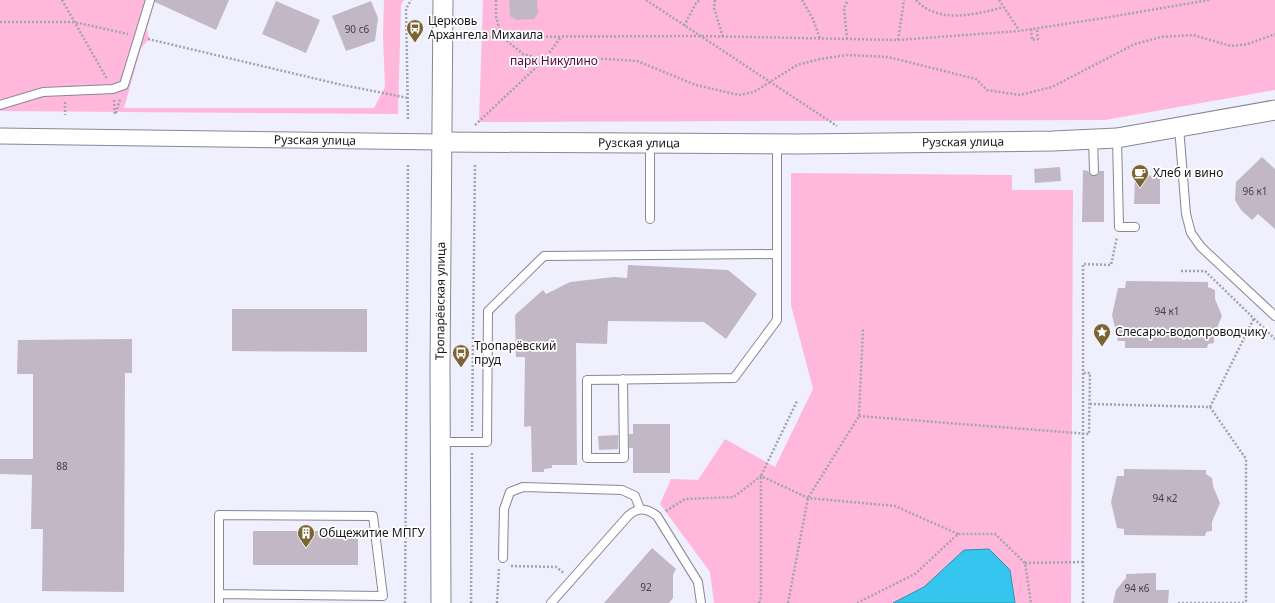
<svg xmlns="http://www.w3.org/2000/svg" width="1275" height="603" font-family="'Noto Sans',sans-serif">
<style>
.green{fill:#ffb8db}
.water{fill:#35c6ef;stroke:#2c92b0}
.building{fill:#c2b8c5}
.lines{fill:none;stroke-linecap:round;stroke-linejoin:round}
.service-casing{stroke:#878795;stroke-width:10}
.minor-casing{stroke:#878795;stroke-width:17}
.tertiary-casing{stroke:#878795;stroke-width:21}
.path{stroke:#a3a3af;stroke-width:2.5;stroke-dasharray:2 2;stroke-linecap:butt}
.service{stroke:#fff;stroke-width:8}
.minor{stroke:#fff;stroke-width:15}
.tertiary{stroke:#fff;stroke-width:19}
.labels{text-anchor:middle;stroke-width:3.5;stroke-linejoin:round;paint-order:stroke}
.number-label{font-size:10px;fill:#424047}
.poi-label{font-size:12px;fill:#18181d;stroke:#fff;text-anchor:start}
.park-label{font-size:12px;fill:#5b033c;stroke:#fff}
.street-label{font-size:12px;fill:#18181d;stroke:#fff}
</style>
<rect width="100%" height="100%" fill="#efeffe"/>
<g class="green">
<polygon points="0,0 155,0 147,29 149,39 141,48 124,108 374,108 385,87 383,36 384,0 404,0 401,5 398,114 0,111"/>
<polygon points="483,0 1275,0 1275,90 1105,120 479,122"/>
<polygon points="791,173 1012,175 1012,190 1073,190 1071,603 714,603 710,572 660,504 671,479 698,480 725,439 775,467 813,389 791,305"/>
</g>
<polygon class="water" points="989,549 1010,570 1015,603 893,603 924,587 964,550"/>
<g class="building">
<polygon points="155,0 229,0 216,30 155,2"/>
<polygon points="509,0 537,0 538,13 534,19 516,20 510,16"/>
<polygon points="276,1 320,20 306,53 262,34"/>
<polygon points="371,1 378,18 375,41 346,51 332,16"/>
<polygon points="1262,157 1275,169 1275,229 1258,214 1252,220 1241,210 1235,200 1236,182"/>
<polygon points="1060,167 1061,181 1035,183 1034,169"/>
<polygon points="1083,170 1088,171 1090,174 1094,176 1097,175 1099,171 1104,171 1104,222 1082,222"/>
<polygon points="1135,175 1160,176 1160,204 1134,204"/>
<polygon points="628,265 728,270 757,294 726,339 704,322 608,321 607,344 576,343 577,465 552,465 552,468 544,469 544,472 532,472 531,426 524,427 525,357 516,357 515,315 543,290 546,294 570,282 614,277 627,278"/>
<polygon points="1126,281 1208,282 1208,287 1215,290 1215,299 1222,316 1214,335 1214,343 1208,344 1207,348 1125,348 1125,341 1118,341 1112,315 1118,288 1125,288"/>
<polygon points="232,309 367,309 367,352 232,351"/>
<polygon points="132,339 132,373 125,373 124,592 42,591 43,529 31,529 32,475 0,474 0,459 33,459 33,374 17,374 18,340"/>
<polygon points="633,424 670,424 670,473 633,473 633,448 629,448 629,434 633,434"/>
<polygon points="618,435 618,449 599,450 598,436"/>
<polygon points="1124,469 1206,470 1206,474 1212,478 1213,486 1220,503 1212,522 1212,531 1206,532 1205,536 1124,535 1124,529 1117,528 1111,502 1117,476 1124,476"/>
<rect x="253" y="531" width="105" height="34"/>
<polygon points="652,548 676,569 673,575 673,598 669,603 604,603"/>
<polygon points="1156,573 1156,590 1169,590 1168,603 1113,603 1116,590 1126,578 1126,574"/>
</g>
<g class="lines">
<g class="service-casing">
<g id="service">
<polyline points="0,105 43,92 113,89 124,85 150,0"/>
<polyline points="1179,127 1186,214 1191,233 1201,247 1275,316"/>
<polyline points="1117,138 1119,227 1135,227"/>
<polyline points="1093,139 1094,171"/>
<polyline points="650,143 650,219"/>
<polyline points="623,379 624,458 587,458 587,380 734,378 777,320 777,143"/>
<polyline points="441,442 487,442 488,311 544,256 777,254"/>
<polyline points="503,558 504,509 510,492 523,487 622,490 635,496 640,509"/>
<polyline points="219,603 219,515 373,516 383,596 219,594"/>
<path d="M551,603l77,-87c10,-9 19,-8 29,0l41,66 3,21"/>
</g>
</g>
<g class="minor-casing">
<g id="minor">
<path id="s1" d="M0,136l442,6"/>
</g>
</g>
<g class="tertiary-casing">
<g id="tertiary">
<path id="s2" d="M442,142l356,2 255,-3 64,-3 158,-28"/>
<path id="s3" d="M441,603l-1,-234 3,-369"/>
</g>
</g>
<g class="path">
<polyline points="62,0 107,79"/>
<polyline points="496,0 496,16 501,36 523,54 544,60 574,57 637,61 696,85 739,95 754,92 797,65 820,59 847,55 888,57 976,79 987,90 1020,95 1052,87 1135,44 1161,37 1193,35 1231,46 1248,44 1275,34"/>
<polyline points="646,0 837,126"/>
<polyline points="715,0 714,8 723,37"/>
<polyline points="802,0 813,19 820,39"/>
<path d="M916,0c21,24 60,15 87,7"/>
<polyline points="999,0 1019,30"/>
<polyline points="0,22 74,22 128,34"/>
<polyline points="684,26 696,3 700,0"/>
<polyline points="1031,29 1032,40 1038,39 1037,28"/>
<polyline points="478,37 700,36 898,40 1019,31 1104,18 1209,0"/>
<polyline points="148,39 338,84 408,98"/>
<polyline points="847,39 844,8 848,0"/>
<polyline points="898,40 904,0"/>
<polyline points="114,100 115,116"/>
<polyline points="65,102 65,115"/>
<polyline points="116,113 120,99"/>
<polyline points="408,119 406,9 411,0"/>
<polyline points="475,125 544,60 561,37"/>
<polyline points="1181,271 1205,271 1275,339"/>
<polyline points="1090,404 1210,407"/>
<polyline points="1210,407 1246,459 1246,603"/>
<polyline points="1210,407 1254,318"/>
<polyline points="859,416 1089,434 1090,373 1083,373"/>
<polyline points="472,431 475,163"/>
<polyline points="666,511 685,499 734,497 761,476 808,498 895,506 958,534"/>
<polyline points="1025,563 1083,562"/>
<polyline points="511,566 556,567 564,573"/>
<polyline points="405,603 408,163"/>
<polyline points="471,603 472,452"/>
<polyline points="497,603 499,568"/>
<polyline points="759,603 761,597 761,476 797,401"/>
<polyline points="788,603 808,498 859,416 863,329"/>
<polyline points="857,603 915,574 958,534 995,534 1025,563 1031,603"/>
<polyline points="1083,603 1083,264 1111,265 1117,237"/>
<polyline points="1178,603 1246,603"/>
</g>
<use href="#service" class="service"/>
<use href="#minor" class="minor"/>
<use href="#tertiary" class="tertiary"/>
</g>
<defs>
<g id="bus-pin" transform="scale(0.9)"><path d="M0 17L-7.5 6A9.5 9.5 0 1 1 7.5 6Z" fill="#7b6434" stroke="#fff"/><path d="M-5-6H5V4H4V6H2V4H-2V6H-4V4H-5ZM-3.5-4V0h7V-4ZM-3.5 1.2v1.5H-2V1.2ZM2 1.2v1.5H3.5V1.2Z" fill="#fff"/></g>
<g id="cafe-pin" transform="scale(0.9)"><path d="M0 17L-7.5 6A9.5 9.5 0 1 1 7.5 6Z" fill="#7b6434" stroke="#fff"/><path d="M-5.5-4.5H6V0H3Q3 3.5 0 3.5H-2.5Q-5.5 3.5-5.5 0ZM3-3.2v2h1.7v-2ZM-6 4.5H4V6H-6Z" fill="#fff"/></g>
<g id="sight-pin" transform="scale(0.9)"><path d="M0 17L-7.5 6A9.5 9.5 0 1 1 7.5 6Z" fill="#7b6434" stroke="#fff"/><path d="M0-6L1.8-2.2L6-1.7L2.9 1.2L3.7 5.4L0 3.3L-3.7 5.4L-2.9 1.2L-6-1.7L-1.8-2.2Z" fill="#fff"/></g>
<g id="building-pin" transform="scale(0.9)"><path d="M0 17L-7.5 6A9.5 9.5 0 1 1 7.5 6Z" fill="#7b6434" stroke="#fff"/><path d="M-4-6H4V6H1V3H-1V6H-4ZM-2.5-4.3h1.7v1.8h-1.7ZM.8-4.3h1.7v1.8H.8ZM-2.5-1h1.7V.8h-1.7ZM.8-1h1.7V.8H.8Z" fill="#fff"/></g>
</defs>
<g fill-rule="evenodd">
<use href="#bus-pin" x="415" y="28"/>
<use href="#cafe-pin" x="1140" y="173"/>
<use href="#sight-pin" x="1102" y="332"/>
<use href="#bus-pin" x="461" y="353"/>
<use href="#building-pin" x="306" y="533"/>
</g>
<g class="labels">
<g class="number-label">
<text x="357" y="33">90 с6</text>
<text x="1255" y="195">96 к1</text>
<text x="1167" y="315">94 к1</text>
<text x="62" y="470">88</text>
<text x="1165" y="502">94 к2</text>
<text x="646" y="591">92</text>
<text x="1137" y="592">94 к6</text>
</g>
<g class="poi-label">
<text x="428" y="25">Церковь<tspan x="428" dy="14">Архангела Михаила</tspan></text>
<text x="1153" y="177">Хлеб и вино</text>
<text x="1115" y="336">Слесарю-водопроводчику</text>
<text x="474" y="350">Тропарёвский<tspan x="474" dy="14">пруд</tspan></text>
<text x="319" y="537">Общежитие МПГУ</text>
</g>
<g class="park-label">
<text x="554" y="65">парк Никулино</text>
</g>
<g class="street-label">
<text dy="4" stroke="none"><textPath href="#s1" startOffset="315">Рузская улица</textPath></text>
<text dy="4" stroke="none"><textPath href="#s2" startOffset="521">Рузская улица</textPath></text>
<text dy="4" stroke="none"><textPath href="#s2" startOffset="197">Рузская улица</textPath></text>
<text dy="4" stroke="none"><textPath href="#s3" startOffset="302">Тропарёвская улица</textPath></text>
</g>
</g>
</svg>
